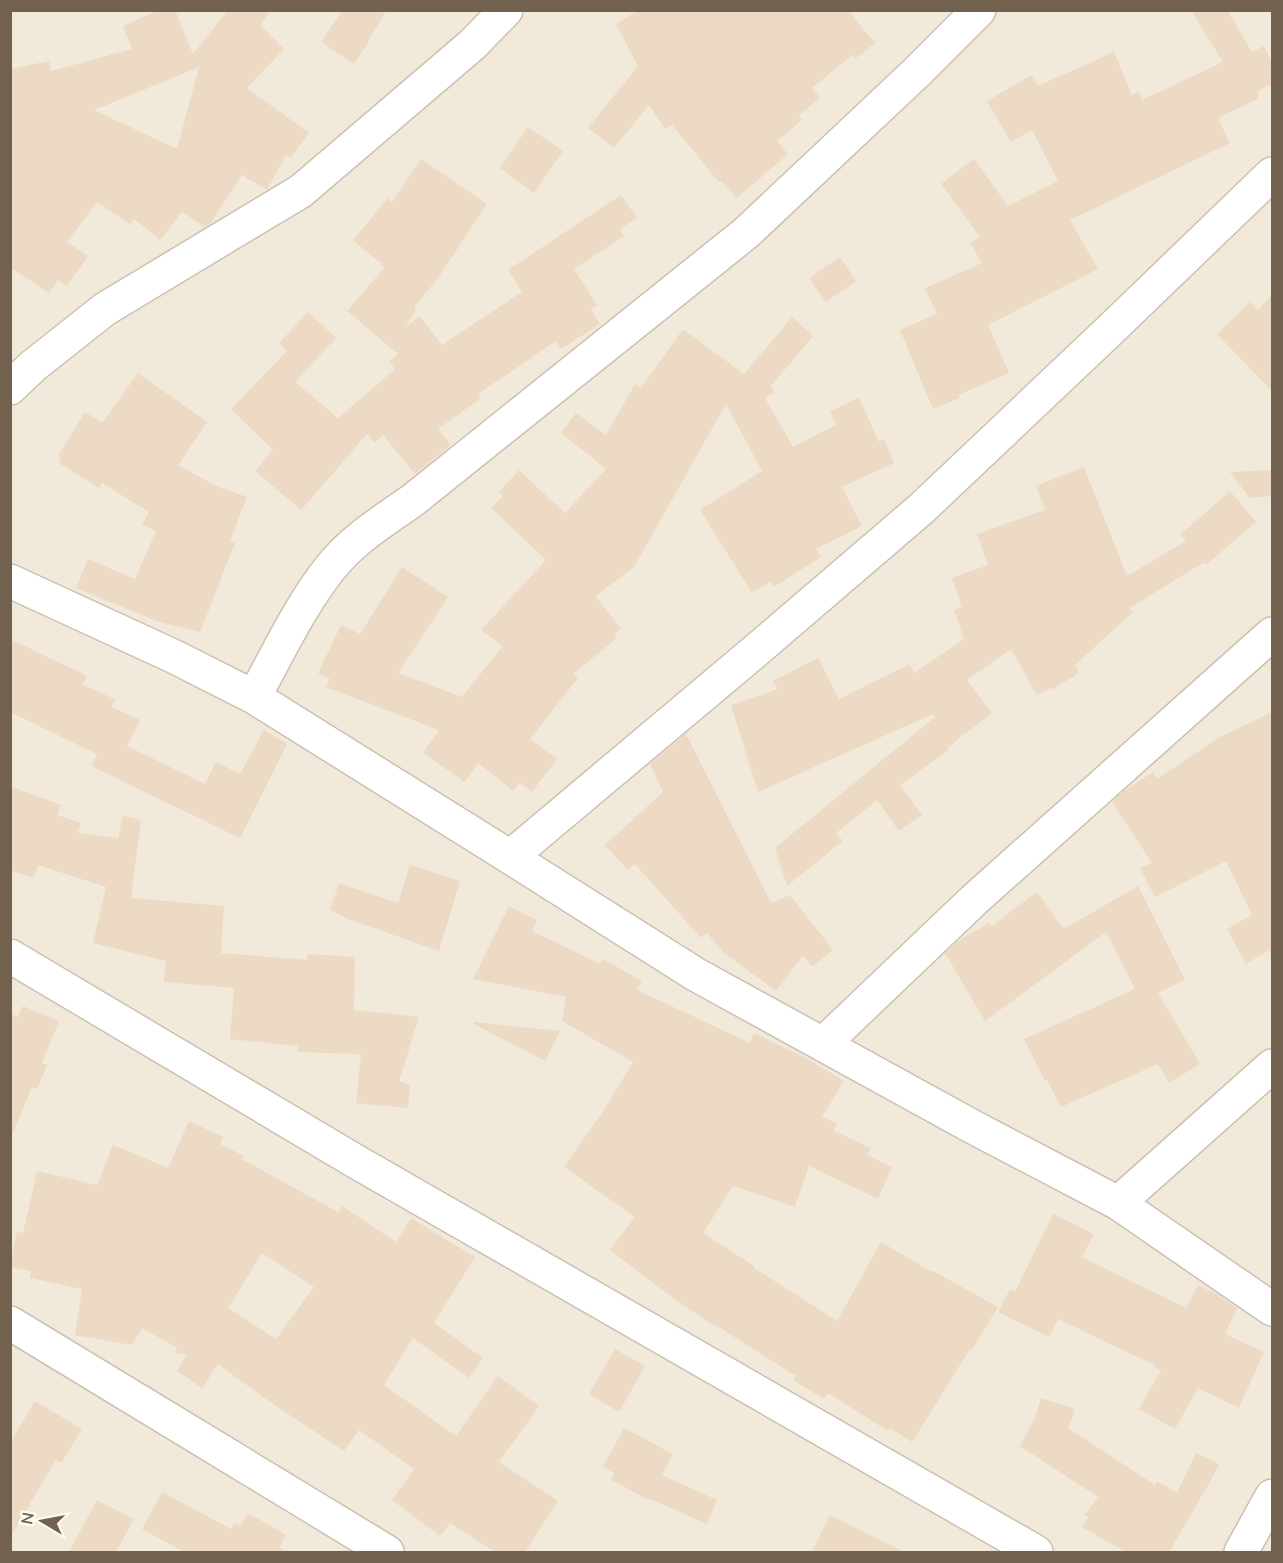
<svg xmlns="http://www.w3.org/2000/svg" width="1283" height="1563" font-family="'Nunito Sans',sans-serif">
<style>
.residential{fill:#f1e9d9}
.building{fill:#eddac4;fill-rule:evenodd}
.lines{fill:none;stroke-linecap:round;stroke-linejoin:round}
.street-casing{stroke:#ccc0b1;stroke-width:36}
.street{stroke:#fff;stroke-width:33}
</style>
<rect width="100%" height="100%" fill="#faf6ea"/>
<rect class="residential" x="11" y="11" width="1261" height="1541"/>
<g class="building">
<path d="M159,10h16l18,44 35,-44h44l-12,15 24,24 -37,39 62,45 -18,25 -5,-3 -19,35 -25,-15 -32,49 -5,3 -23,-15 -22,28 -26,-21 -4,5 -33,-22 -30,40 21,14 -21,30 -9,-6 -9,13 -39,-26v-198l39,-8 2,10 81,-22 -9,-23zM199,67l-22,82 -83,-39 81,-33z"/>
<polygon points="343,10 387,10 368,41 369,42 354,64 321,42"/>
<polygon points="639,10 848,10 875,43 855,59 852,55 812,88 820,98 799,115 802,120 777,141 788,154 737,198 721,181 719,182 672,125 665,129 649,105 614,148 588,128 638,66 616,24"/>
<polygon points="1191,10 1227,10 1252,52 1264,46 1272,63 1272,84 1257,91 1259,98 1218,118 1230,143 1070,220 1098,269 988,325 1009,373 958,395 960,398 933,409 900,330 937,314 925,288 982,263 970,243 980,237 941,184 974,159 1008,206 1058,181 1032,130 1011,142 987,101 1031,75 1038,86 1114,52 1132,95 1139,92 1142,100 1223,62"/>
<polygon points="528,127 563,151 534,193 500,168"/>
<polygon points="421,159 487,204 438,278 414,307 416,310 405,327 420,316 442,345 522,292 508,270 621,195 637,218 620,229 624,236 574,269 597,305 591,309 600,324 561,349 556,341 478,394 481,398 438,429 451,445 415,474 383,435 375,443 367,434 301,510 255,471 273,450 231,409 287,351 279,343 308,312 336,338 295,382 338,418 395,369 389,361 398,354 347,311 385,267 353,240 388,198 392,202"/>
<polygon points="840,257 856,281 826,302 809,278"/>
<polygon points="1272,295 1272,391 1217,334 1250,302 1258,310"/>
<polygon points="792,317 813,336 771,386 774,392 765,398 793,447 836,425 830,411 859,398 879,442 884,439 894,463 842,487 862,526 816,549 821,557 774,587 771,581 752,593 700,510 762,471 726,404 634,567 595,596 621,628 614,634 617,638 573,674 578,678 530,739 557,759 532,792 520,782 513,791 478,763 465,782 423,753 439,730 326,687 330,679 318,673 341,625 360,634 402,567 448,597 398,673 462,697 503,646 481,630 546,560 491,508 503,496 499,492 519,470 565,513 606,469 561,433 576,413 606,435 635,384 641,388 683,329 744,374"/>
<polygon points="138,373 207,422 178,465 216,486 247,497 230,541 235,543 200,632 159,622 76,588 88,559 135,579 156,531 142,525 149,512 102,483 99,488 59,463 62,458 58,456 85,412 102,423"/>
<polygon points="1084,467 1127,576 1186,541 1180,535 1230,491 1256,522 1206,565 1204,562 1130,608 1133,612 1075,665 1079,673 1051,690 1050,688 1037,695 1011,649 967,680 992,713 947,748 949,750 900,785 922,815 899,831 877,800 836,833 843,841 787,886 775,848 935,717 933,714 758,792 731,705 778,689 773,681 818,658 839,699 910,664 914,673 964,639 954,610 962,607 952,578 988,565 977,534 1045,510 1036,486"/>
<polygon points="1272,470 1272,496 1250,498 1230,472"/>
<polygon points="10,639 87,676 82,685 115,699 112,707 140,720 127,746 205,784 216,762 240,774 264,730 287,744 240,838 91,766 97,754 10,712"/>
<polygon points="1272,712 1272,958 1269,950 1246,964 1227,929 1252,915 1226,861 1155,897 1140,868 1152,863 1112,802 1123,792 1153,772 1157,779 1220,737"/>
<polygon points="686,734 771,903 790,895 833,950 812,967 803,956 776,991 724,953 707,933 701,938 635,864 628,870 605,845 663,792 650,764"/>
<polygon points="10,786 61,805 57,815 81,823 78,833 118,838 123,816 141,820 131,898 224,906 221,953 307,960 308,954 355,957 354,1010 419,1017 399,1081 410,1085 408,1108 356,1103 361,1054 297,1052 298,1046 230,1039 234,988 164,982 166,961 93,943 106,887 38,865 33,878 10,870"/>
<polygon points="410,865 460,881 439,951 348,919 330,910 339,883 398,903"/>
<polygon points="1138,886 1185,980 1158,993 1200,1064 1169,1083 1158,1064 1061,1107 1047,1080 1045,1081 1024,1039 1135,989 1106,932 985,1021 945,953 958,941 989,923 992,926 1037,892 1064,929"/>
<polygon points="509,906 537,920 532,931 600,964 603,959 642,981 637,990 750,1043 754,1033 806,1058 844,1081 822,1117 837,1123 834,1131 871,1148 867,1155 892,1167 878,1199 809,1166 795,1207 733,1186 703,1233 754,1266 754,1268 837,1321 881,1242 932,1272 933,1271 998,1307 972,1350 970,1349 912,1442 890,1428 888,1431 828,1393 824,1399 793,1380 796,1376 717,1326 716,1327 670,1296 610,1250 635,1217 564,1167 606,1107 633,1062 562,1021 566,997 473,979"/>
<polygon points="23,1006 59,1021 42,1063 47,1065 37,1089 32,1087 11,1138 10,1013 18,1017"/>
<polygon points="474,1022 560,1031 545,1061 474,1024"/>
<path d="M189,1121l34,16 -3,7 24,12 -2,3 96,53 4,-6 54,36 15,-24 64,39 -41,66 49,35 -14,20 -56,-40 -29,47 72,51 42,-60 41,30 -40,56 59,39 -33,51h-30l-45,-29 -10,13 -48,-36 22,-31 -55,-39 -15,21 -71,-47 -55,-40 -16,24 -25,-17 10,-16 -12,-2 2,-5 -35,-20 -10,17 -57,-10 7,-46 -52,-11 1,-7 -21,-4 7,-35 6,1 14,-62 60,14 16,-40 55,23zM262,1253l52,34 -38,52 -48,-31z"/>
<polygon points="1053,1214 1094,1234 1082,1257 1186,1308 1198,1285 1217,1294 1237,1308 1225,1334 1264,1352 1239,1408 1198,1388 1175,1429 1139,1409 1161,1370 1155,1368 1156,1366 1058,1319 1049,1337 998,1312 1010,1289 1015,1292"/>
<polygon points="615,1349 645,1366 619,1412 589,1394"/>
<polygon points="1041,1398 1075,1409 1068,1428 1155,1485 1157,1481 1177,1493 1196,1453 1219,1464 1211,1480 1169,1552 1126,1552 1082,1527 1089,1517 1085,1515 1098,1497 1020,1446 1035,1418"/>
<polygon points="35,1401 82,1429 61,1463 56,1460 10,1537 10,1443"/>
<polygon points="624,1428 673,1454 662,1475 717,1500 707,1524 650,1499 649,1500 611,1480 614,1473 603,1467"/>
<polygon points="162,1492 231,1529 234,1523 240,1526 248,1513 286,1535 279,1548 287,1552 184,1552 142,1529"/>
<polygon points="97,1500 134,1519 116,1552 69,1552"/>
<polygon points="830,1515 904,1552 812,1552"/>
</g>
<g class="lines">
<g class="street-casing">
<g id="street">
<polyline points="10,388 33,366 105,309 301,191 473,44 506,10"/>
<polyline points="10,581 175,657 254,697 510,857 695,974 973,1127 1118,1203 1272,1309"/>
<path d="M254,697c23,-42 47,-93 77,-130 22,-28 54,-47 82,-67l333,-267 171,-161 62,-62"/>
<polyline points="510,857 753,653 921,509 1108,332 1272,174"/>
<polyline points="10,956 355,1161 1036,1552"/>
<polyline points="823,1044 974,900 1272,634"/>
<polyline points="1118,1203 1272,1066"/>
<polyline points="10,1323 387,1552"/>
<polyline points="1241,1552 1272,1496"/>
</g>
</g>
<use href="#street" class="street"/>
</g>
<rect width="1283" height="1563" fill="none" stroke="#736150" stroke-width="24"/>
<g transform="translate(42 1521) rotate(280)" stroke="#fdfaf0" stroke-width="4.5" paint-order="stroke">
<path d="M0-4.5L10 22L0 15L-10 22Z" fill="#736150"/>
<text y="-9" font-size="16" font-weight="bold" text-anchor="middle" fill="#736150">N</text>
</g>
</svg>
